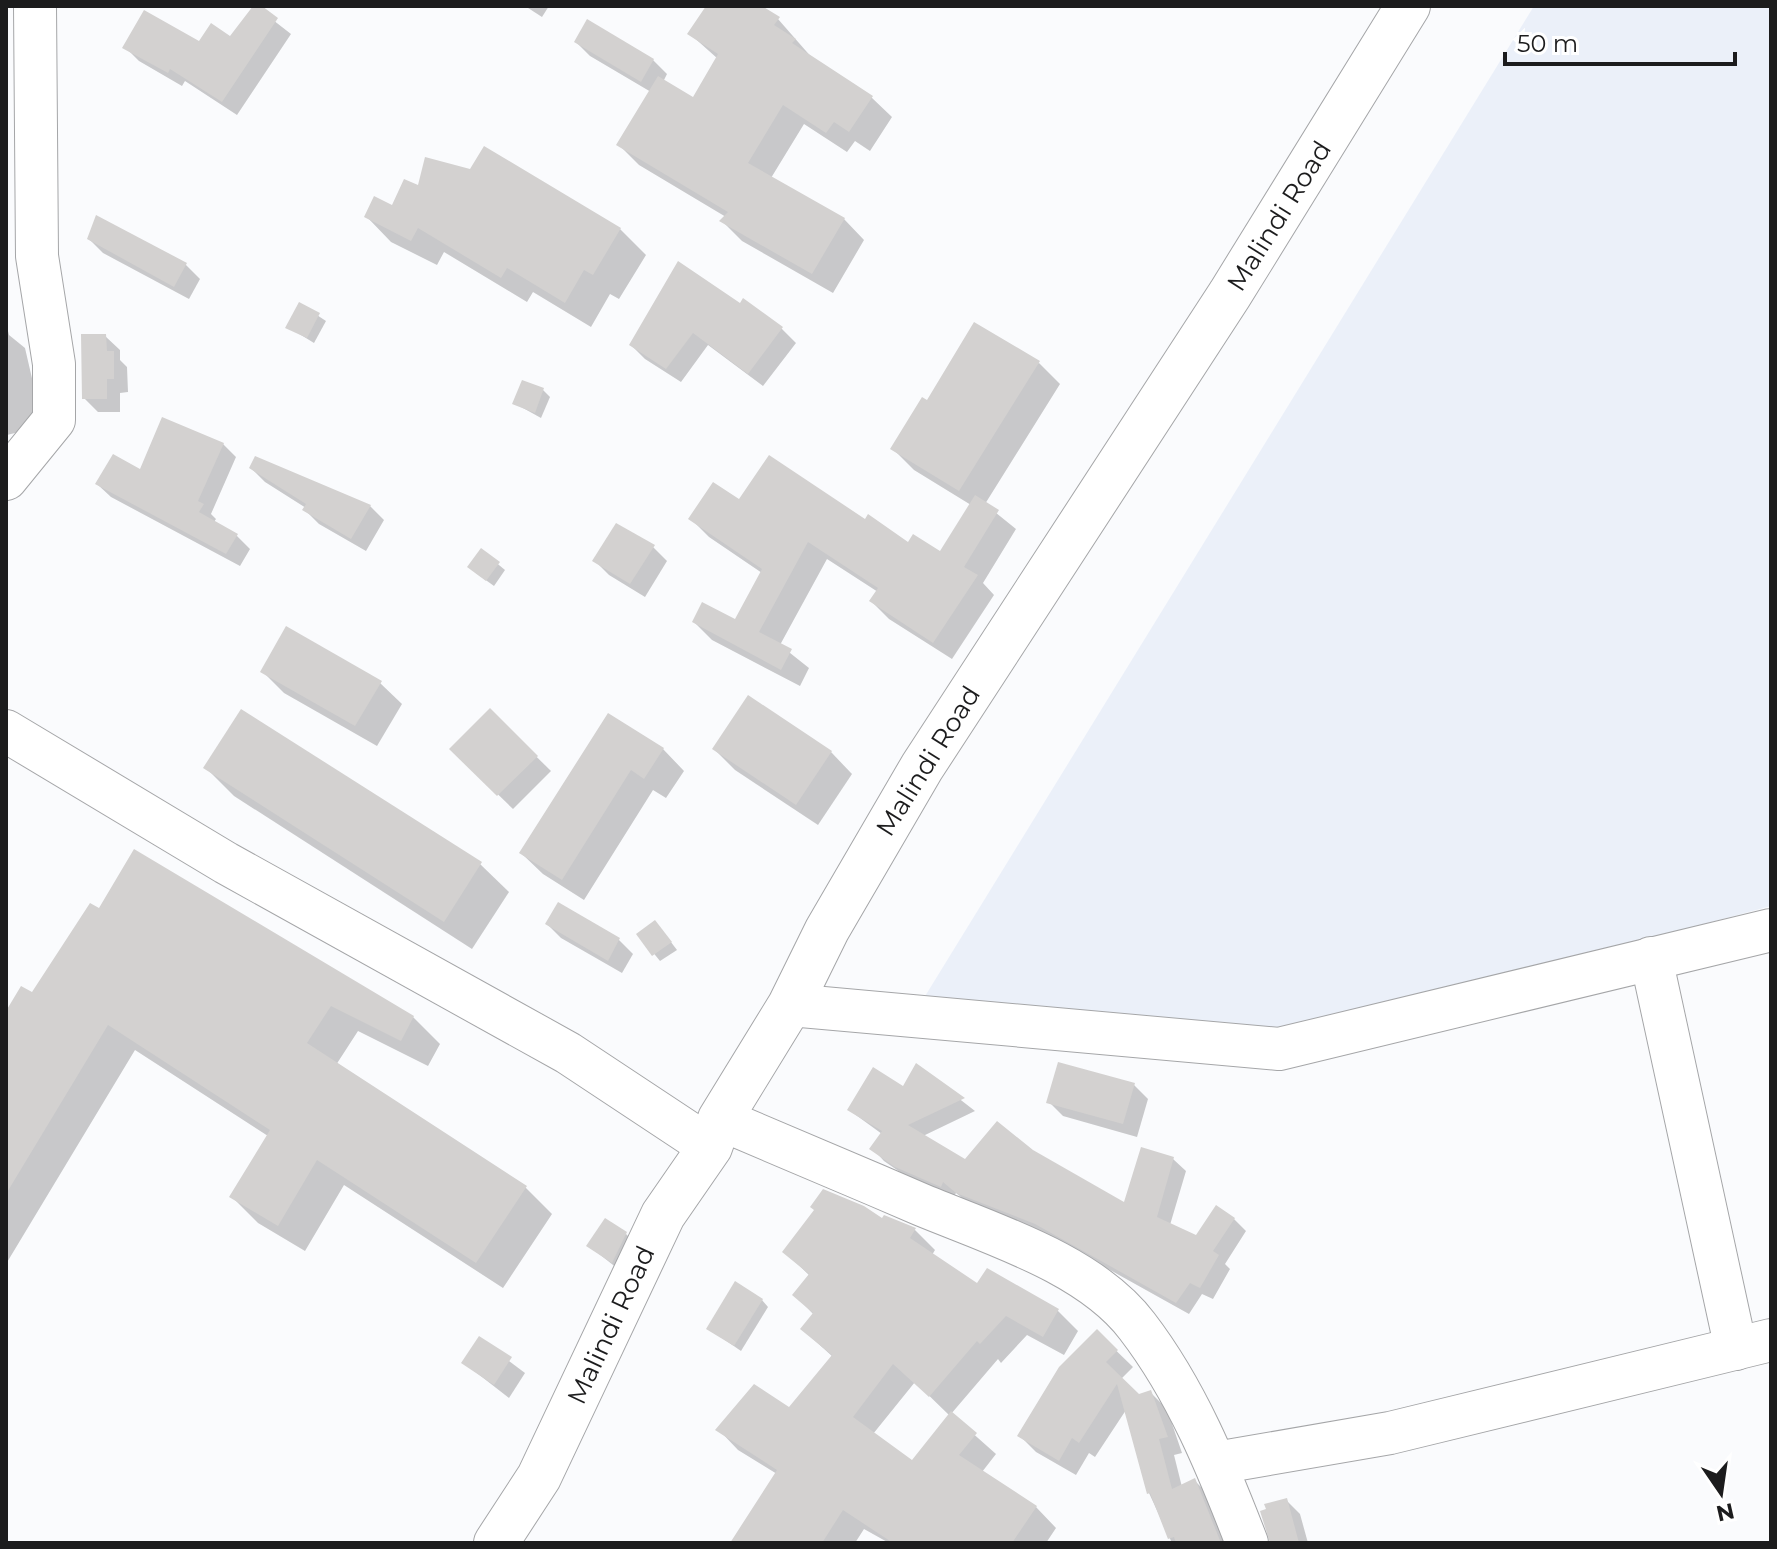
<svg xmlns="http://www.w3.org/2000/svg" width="1777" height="1549" font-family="Montserrat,sans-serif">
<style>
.built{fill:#ebf0f9}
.shadow{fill:#0003;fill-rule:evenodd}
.building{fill:#d3d1d0}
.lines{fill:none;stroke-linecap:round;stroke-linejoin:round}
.minor-casing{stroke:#a5a6a8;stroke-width:44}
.highway-casing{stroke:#a5a6a8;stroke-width:46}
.minor{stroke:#fff;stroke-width:42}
.highway{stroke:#fff;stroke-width:44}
.labels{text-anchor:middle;stroke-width:6;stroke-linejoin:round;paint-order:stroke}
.street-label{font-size:26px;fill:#1c1c1d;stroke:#fff}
</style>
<rect width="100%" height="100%" fill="#fafbfd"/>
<polygon class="built" points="1534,6 1771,6 1771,906 1280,1038 919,1006"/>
<g class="shadow">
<polygon points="255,6 291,34 237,115 185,81 182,86 139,61 125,47 231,39"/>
<polygon points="525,6 549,6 542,17"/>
<polygon points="709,6 759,6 778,19 813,59 871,97 892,117 870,151 855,141 847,152 804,124 771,178 844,219 864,240 833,293 742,241 722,221 726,217 639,165 619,145 651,92 590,56 576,42 653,60 667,74 663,82 694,100 718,59 690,34"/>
<polygon points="419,187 620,229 646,255 619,299 610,294 591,327 533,292 527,302 444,252 437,265 391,242 366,216 393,208"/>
<polygon points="89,239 186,265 200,279 189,299 103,253"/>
<polygon points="300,304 326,321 314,343 288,327"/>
<polygon points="740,306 782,329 796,343 763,386 708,345 681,382 645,359 631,345"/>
<polygon points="6,323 9,335 25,348 43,426 7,435"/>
<polygon points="105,336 120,350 120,360 127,367 128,392 120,393 120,412 98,412 84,398"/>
<polygon points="1039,363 1060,384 985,504 1016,529 983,583 994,595 952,659 889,619 871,601 878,592 827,559 780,645 809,668 800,686 712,640 694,622 736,622 762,573 709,537 691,519 739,502 866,522 909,544 940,554 971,505 914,470 893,449 927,403"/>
<polygon points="543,390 550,397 541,418 514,403"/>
<polygon points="223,444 236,457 211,514 216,519 214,522 237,536 250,549 240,566 111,497 97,484"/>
<polygon points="251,468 370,506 384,520 366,551 319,524 305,510 306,508 265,482"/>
<polygon points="653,547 667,561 645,597 609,575 595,561"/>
<polygon points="482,551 505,570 494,586 476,573"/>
<polygon points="262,671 380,683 402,704 377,746 284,693"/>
<polygon points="490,711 551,771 513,809 451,749"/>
<polygon points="609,716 663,749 684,771 666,798 653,790 584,900 543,874 521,853"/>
<polygon points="714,749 831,752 852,774 818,825 735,770"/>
<polygon points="206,768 480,864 509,892 472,949 234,796"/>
<polygon points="559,905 619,940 633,954 622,973 561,938 547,924"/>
<polygon points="91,906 413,1017 440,1044 428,1066 358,1031 336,1065 526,1188 552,1214 503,1288 344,1185 305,1251 258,1223 232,1197 268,1136 135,1050 6,1264 6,1015 32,995"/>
<polygon points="661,929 677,950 660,961 638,934"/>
<polygon points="917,1066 975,1111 923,1136 966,1162 1032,1152 1125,1205 1173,1159 1186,1171 1170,1225 1197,1237 1234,1219 1246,1231 1225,1264 1230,1269 1213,1299 1202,1294 1189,1314 1049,1236 971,1205 956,1193 953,1198 910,1179 884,1161 872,1148 882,1134 849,1110 904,1089"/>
<polygon points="1134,1085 1148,1099 1137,1137 1063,1116 1049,1102"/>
<path d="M882,1221l33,9 20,20 -3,5 46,31 80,25 20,20 -14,24 -37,-20 -26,28 -3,-4 -47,55 45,40 -14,18 54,35 20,21 -10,15h-157l-25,-14 -9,14h-123l45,-69 -39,-24 -20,-21 72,-19 43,-53 -31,-28 12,-14 -19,-20 15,-19 -25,-24zM915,1382l35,34 -38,47 -39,-29z"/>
<polygon points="626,1234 640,1248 627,1276 589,1246"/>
<polygon points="762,1300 768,1307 741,1351 709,1329"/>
<polygon points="1097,1332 1133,1367 1121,1379 1138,1396 1151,1393 1167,1409 1182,1453 1174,1455 1182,1487 1195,1481 1211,1497 1229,1543 1172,1543 1149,1493 1126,1410 1095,1457 1089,1453 1076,1475 1036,1452 1020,1436"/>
<polygon points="480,1339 525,1373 509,1398 464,1363"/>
<polygon points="1286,1500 1300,1514 1308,1543 1271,1543"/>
</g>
<g class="building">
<polygon points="253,6 262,6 278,18 222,102 170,69 168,73 122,48 144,10 199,41 211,23 230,36"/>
<polygon points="706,6 762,6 780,17 774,25 796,39 792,43 873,96 849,132 834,122 826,133 783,105 748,163 845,218 812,274 719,221 728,212 616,145 658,76 693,97 718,54 687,34"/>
<polygon points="587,19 654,59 641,82 574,42"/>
<polygon points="484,146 621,228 593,275 584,270 565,303 507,268 501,278 418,228 411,241 364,217 374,196 392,205 404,179 418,185 425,157 470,169"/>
<polygon points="96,215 187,263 174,287 87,239"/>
<polygon points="678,261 740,303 743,298 783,327 748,374 693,333 666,369 629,345"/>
<polygon points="299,302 320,313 307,338 285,328"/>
<polygon points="974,322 1040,361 959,491 890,449 922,397 927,400"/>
<polygon points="81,334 106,334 107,351 114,351 114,379 107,379 107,399 82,399"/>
<polygon points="522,380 544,388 535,413 512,404"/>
<polygon points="162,417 224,443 198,501 204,504 199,512 238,534 226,554 95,484 113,454 140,469"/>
<polygon points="769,455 865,519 868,514 908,542 913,534 940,551 975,495 999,510 964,567 978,575 933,643 869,601 878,588 808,542 759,632 792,649 781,670 692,622 702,602 735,619 762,569 688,519 713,482 739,499"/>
<polygon points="255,456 371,505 351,539 302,510 306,504 249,468"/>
<polygon points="616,523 655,545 630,584 592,561"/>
<polygon points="481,548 500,562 486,581 467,567"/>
<polygon points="286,626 382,681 355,726 260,672"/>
<polygon points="748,695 832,751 796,805 712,749"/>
<polygon points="490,708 538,756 497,796 449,749"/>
<polygon points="241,709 482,862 444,922 203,768"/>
<polygon points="608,713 664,748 644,779 631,770 562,880 519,853"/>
<polygon points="134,849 414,1016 401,1041 331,1006 307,1043 527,1186 476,1263 317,1160 278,1226 229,1197 270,1130 108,1025 6,1194 6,1011 21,986 32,992 90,903 99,908"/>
<polygon points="558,902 620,938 608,961 545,924"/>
<polygon points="655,920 672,942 652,956 636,934"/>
<polygon points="1058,1062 1135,1083 1123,1124 1046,1103"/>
<polygon points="916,1063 965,1098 908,1125 965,1159 997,1121 1033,1150 1124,1202 1141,1147 1174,1157 1157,1217 1196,1235 1216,1205 1235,1218 1213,1251 1219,1255 1200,1288 1190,1283 1176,1303 1035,1224 956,1193 943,1182 941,1187 895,1167 869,1149 882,1131 847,1110 873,1067 903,1086"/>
<polygon points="823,1189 864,1206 882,1218 884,1215 916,1228 910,1238 977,1283 987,1268 1059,1309 1043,1337 1006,1316 980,1344 977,1341 929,1397 893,1364 853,1417 912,1460 951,1411 977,1433 959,1455 1037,1506 1012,1543 893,1543 843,1510 822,1543 730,1543 777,1470 715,1430 754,1384 789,1407 832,1355 800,1329 813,1313 792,1295 809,1274 782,1252 814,1210 810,1207"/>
<polygon points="605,1218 627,1232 612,1263 586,1246"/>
<polygon points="735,1281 763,1299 734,1346 706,1329"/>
<polygon points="1097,1329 1118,1350 1106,1362 1139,1394 1151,1390 1168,1437 1159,1439 1172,1489 1195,1478 1221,1543 1176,1543 1174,1537 1168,1539 1150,1493 1147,1494 1117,1384 1079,1443 1072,1438 1059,1461 1017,1436 1059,1367"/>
<polygon points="479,1336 512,1357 494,1385 461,1363"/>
<polygon points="1287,1498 1299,1543 1270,1543 1260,1511 1266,1509 1264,1504"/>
</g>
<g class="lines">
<g class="minor-casing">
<g id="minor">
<polyline points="6,479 54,420 54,364 37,256 35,6"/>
<polyline points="6,731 226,863 568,1053 710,1147"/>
<polyline points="1651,958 1736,1349"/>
<polyline points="790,1005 1279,1049 1771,930"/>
<path d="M720,1119c68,29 135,57 202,86 70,29 168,59 215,121 50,65 81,142 110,217"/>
<polyline points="1216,1463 1390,1433 1771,1340"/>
</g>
</g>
<g class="highway-casing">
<polyline id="highway" points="496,1543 539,1477 663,1215 710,1147 720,1119 790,1005 827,930 922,767 1230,294 1408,6"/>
</g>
<use href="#minor" class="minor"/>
<use href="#highway" class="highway"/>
</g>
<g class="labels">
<g class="street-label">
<text transform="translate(1279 216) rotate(-58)" y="9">Malindi Road</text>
<text transform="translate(928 761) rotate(-58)" y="9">Malindi Road</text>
<text transform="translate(611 1325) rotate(-65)" y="9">Malindi Road</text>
</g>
</g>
<rect width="1777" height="1549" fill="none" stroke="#1c1c1d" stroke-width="16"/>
<g transform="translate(1721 1493) rotate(167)" stroke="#ffffff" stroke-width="6" paint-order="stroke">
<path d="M0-6L14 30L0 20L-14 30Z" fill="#1c1c1d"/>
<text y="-12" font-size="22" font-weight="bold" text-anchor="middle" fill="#1c1c1d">N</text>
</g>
<path d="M1505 52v12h230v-12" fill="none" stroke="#1c1c1d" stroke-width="4"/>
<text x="1517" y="52" font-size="24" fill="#1c1c1d" stroke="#ffffff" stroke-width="6" paint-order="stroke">50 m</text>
</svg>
